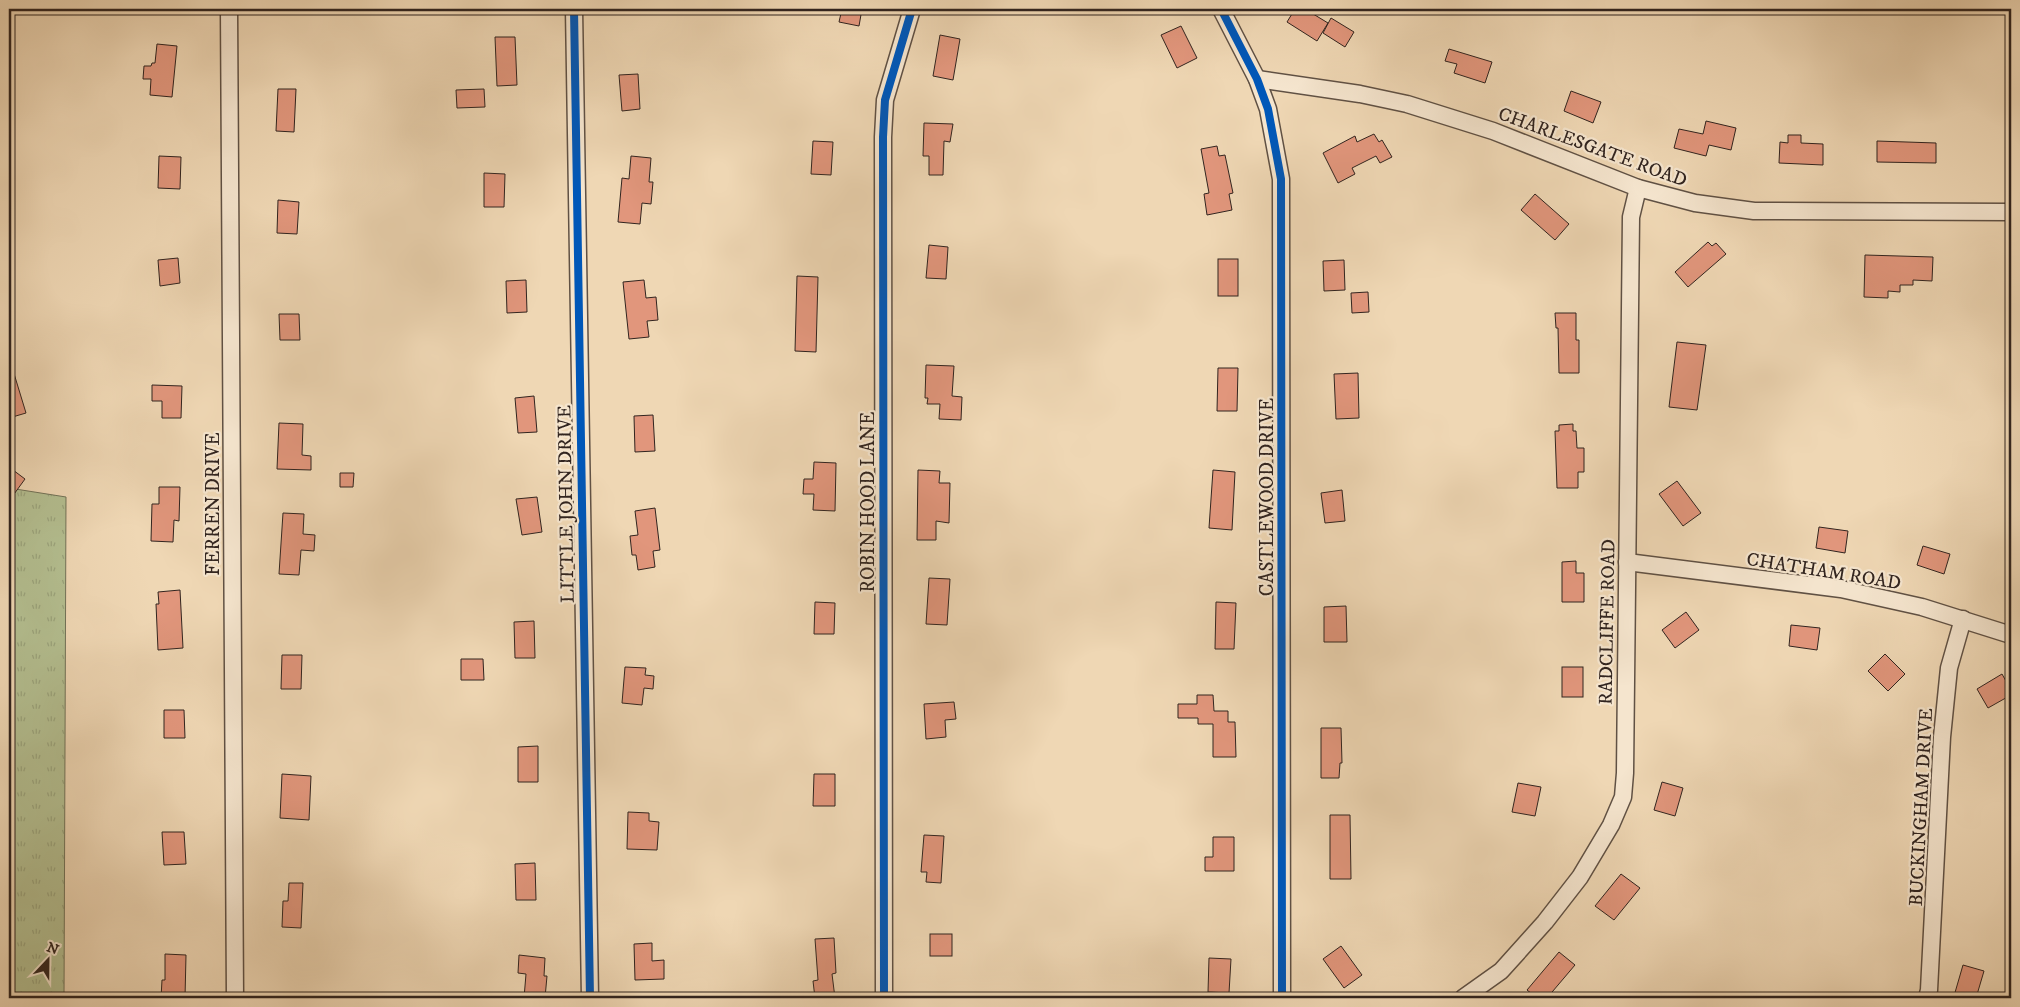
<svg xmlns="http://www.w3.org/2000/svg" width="2020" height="1007" font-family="'IM FELL DW Pica',serif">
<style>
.grass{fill:url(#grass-tufts);stroke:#727258}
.building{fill:#e1967c;stroke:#31241f}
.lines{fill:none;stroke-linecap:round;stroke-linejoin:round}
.minor-casing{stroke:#605144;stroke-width:19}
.minor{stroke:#f5e5ce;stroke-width:16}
.cycleway-casing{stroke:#f5e5ce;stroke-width:11}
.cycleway{stroke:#0057b8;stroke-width:8}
.labels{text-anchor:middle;stroke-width:4.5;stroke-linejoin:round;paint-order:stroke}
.street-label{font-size:19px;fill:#31241f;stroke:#f5e5ce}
</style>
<defs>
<pattern id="grass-tufts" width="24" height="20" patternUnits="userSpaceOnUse" patternTransform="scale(1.25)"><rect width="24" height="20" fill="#b4bf91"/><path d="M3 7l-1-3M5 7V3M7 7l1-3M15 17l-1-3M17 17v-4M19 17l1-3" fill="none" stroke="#9ba47d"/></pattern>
</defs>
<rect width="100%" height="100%" fill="#efd7b4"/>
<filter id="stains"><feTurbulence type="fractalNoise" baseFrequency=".004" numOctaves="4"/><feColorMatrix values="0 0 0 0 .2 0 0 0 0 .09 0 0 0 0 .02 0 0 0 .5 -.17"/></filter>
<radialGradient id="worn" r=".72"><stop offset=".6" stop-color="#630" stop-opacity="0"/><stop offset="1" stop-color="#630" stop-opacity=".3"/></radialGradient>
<polygon class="grass" points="9,488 66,497 64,998 9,998"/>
<g class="building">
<polygon points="842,9 862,9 859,26 839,22"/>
<polygon points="1295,9 1305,9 1328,23 1317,41 1287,22"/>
<polygon points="1331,18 1354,32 1345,47 1323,33"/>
<polygon points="1181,26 1197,58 1177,68 1161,35"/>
<polygon points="940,35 960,39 953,80 933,76"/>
<polygon points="495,37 515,37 517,85 497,86"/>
<polygon points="157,44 177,46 172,97 150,95 151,79 143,79 144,66 151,66 152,63 155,63"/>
<polygon points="1449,49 1492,62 1485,83 1454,73 1457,64 1445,61"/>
<polygon points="638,74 640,109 622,111 619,75"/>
<polygon points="278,89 296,89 294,132 276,131"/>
<polygon points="484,89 485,107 457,108 456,90"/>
<polygon points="1571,91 1601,102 1593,123 1564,111"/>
<polygon points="1706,121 1736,128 1731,150 1709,145 1706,156 1674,148 1679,129 1703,134"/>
<polygon points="924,123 953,124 950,142 944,141 943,175 929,175 929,156 923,156"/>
<polygon points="1374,134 1379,142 1382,140 1392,157 1380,163 1376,156 1352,168 1355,174 1338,183 1323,153 1355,136 1357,142"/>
<polygon points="1788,135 1801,135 1801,143 1823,144 1823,165 1779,163 1780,142 1788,143"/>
<polygon points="813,141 833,142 831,175 811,174"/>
<polygon points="1877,141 1936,143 1936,163 1877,162"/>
<polygon points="1217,146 1219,156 1225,155 1233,193 1229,194 1232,210 1207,215 1204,194 1209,193 1201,149"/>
<polygon points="159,156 181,157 180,189 158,188"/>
<polygon points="631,156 651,158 649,182 653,182 651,204 642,203 640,224 618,222 622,178 629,179"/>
<polygon points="484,173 505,174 504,207 484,207"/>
<polygon points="1535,194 1569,224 1555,240 1521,210"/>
<polygon points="278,200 299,202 297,234 277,233"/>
<polygon points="1708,242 1712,246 1716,243 1726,254 1688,287 1675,272"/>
<polygon points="929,245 948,247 946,279 926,278"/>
<polygon points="1865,255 1933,257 1932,281 1913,280 1913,285 1900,285 1900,292 1888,291 1888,298 1864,297"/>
<polygon points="178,258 180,283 160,286 158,260"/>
<rect x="1218" y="259" width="20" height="37"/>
<polygon points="1344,260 1345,290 1324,291 1323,261"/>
<polygon points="797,276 818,277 816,352 795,351"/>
<polygon points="526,280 527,312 507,313 506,281"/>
<polygon points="644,280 646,298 656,297 658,320 647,321 649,337 629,339 623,282"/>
<polygon points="1368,292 1369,312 1352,313 1351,293"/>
<polygon points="1555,313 1576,313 1576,340 1579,340 1579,373 1559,373 1558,328 1556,328"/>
<polygon points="279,314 299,314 300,340 280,340"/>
<polygon points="1677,342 1706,345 1697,410 1669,407"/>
<polygon points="926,365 954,366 952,396 962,397 961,420 939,419 940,404 927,404 928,398 925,398"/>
<polygon points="9,367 12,367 26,413 9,418"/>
<polygon points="1218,368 1238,368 1237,411 1217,411"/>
<polygon points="1358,373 1359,418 1336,419 1334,374"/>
<polygon points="152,385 182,386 181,418 162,418 162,401 152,401"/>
<polygon points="534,396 537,432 518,433 515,398"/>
<polygon points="653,415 655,451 635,452 634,416"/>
<polygon points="279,423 303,424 302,455 311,456 311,470 277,469"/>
<polygon points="1573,424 1573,431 1576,431 1577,448 1584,448 1584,472 1578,472 1578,488 1557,488 1555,431 1559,431 1559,425"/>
<polygon points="814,462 836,463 835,511 813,510 814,494 803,494 804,479 813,479"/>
<polygon points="9,467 25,479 9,501"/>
<polygon points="918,470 940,471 939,483 950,483 949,523 936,521 936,540 917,540"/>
<polygon points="1213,470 1235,472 1232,530 1209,528"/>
<polygon points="340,473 354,473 353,487 340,487"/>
<polygon points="1677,481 1701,513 1683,526 1659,494"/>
<polygon points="159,487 180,487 179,521 174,520 173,542 151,541 152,504 159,504"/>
<polygon points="1342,490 1345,521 1325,523 1321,493"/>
<polygon points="537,497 542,532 522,535 516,499"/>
<polygon points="655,508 660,550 653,551 655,567 638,570 636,555 632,555 630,536 638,535 635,511"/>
<polygon points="283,513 304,514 303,534 315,535 314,551 301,550 299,575 279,574"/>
<polygon points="1819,527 1848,531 1845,553 1816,548"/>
<polygon points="1923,546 1950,554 1944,574 1917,565"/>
<polygon points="1576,561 1576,573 1584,573 1584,602 1562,602 1562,562"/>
<polygon points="929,578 950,579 947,625 926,624"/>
<polygon points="180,590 183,648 158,650 156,604 159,604 158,592"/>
<polygon points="815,602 835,603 834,634 814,634"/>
<polygon points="1216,602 1236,603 1234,649 1215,649"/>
<polygon points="1346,606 1347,642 1324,642 1324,607"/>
<polygon points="1686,612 1699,630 1675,648 1662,630"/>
<polygon points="534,621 535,658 515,658 514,622"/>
<polygon points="1791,625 1820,628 1817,650 1789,646"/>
<polygon points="1885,654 1905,674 1888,691 1868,671"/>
<polygon points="282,655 302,655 301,689 281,689"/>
<polygon points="461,659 483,659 484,680 461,680"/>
<polygon points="625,667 646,668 645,675 654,676 653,689 644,688 642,705 622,703"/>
<rect x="1562" y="667" width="21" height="30"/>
<polygon points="2002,674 2011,690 2011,695 1988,708 1977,689"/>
<polygon points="1197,695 1213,695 1214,711 1228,711 1228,722 1235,722 1236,757 1213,757 1213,724 1198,724 1198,718 1178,718 1178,704 1197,704"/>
<polygon points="954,702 956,719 945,720 946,737 926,739 924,704"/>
<polygon points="164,710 184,710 185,738 164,738"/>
<polygon points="1321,728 1341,728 1342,763 1340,763 1339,778 1321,778"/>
<polygon points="538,746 538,782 518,782 518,747"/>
<polygon points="282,774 311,776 309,820 280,818"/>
<polygon points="814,774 835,774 835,806 813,806"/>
<polygon points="1662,782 1683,788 1675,816 1654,810"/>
<polygon points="1518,783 1541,787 1535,816 1512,812"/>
<polygon points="628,812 649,813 649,821 659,822 657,850 627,849"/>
<polygon points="1330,815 1350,815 1351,879 1330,879"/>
<polygon points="162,832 184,832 186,864 164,865"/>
<polygon points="924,835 944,836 941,883 926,882 927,872 921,872"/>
<polygon points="1213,837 1234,837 1234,871 1205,871 1205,857 1213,857"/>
<polygon points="535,863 536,900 516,900 515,864"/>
<polygon points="1621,874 1640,888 1614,920 1595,906"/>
<polygon points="289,883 303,883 301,928 282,927 283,901 288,901"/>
<rect x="930" y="934" width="22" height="22"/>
<polygon points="834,938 836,973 832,974 835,998 815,998 813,981 818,980 815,939"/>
<polygon points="652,943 652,961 664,960 664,979 635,980 634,944"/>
<polygon points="1341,946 1362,975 1344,988 1323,959"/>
<polygon points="1559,952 1575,965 1547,998 1537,998 1527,990"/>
<polygon points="165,954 186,955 185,998 161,998 162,980 165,980"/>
<polygon points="519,955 545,958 544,976 547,976 545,998 524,998 526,974 518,973"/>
<polygon points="1209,958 1231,959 1229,993 1208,992"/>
<polygon points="1963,965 1984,971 1976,998 1963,998 1954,996"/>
</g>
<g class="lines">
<g class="minor-casing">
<g id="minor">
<polyline points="229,9 235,998"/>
<polyline points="574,9 590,998"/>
<polyline points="1221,9 1257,79 1268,109 1281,179 1282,998"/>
<polyline points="1257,79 1360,94 1407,104 1493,131 1638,188 1695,203 1754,211 2011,212"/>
<polyline points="1627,562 1841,589 1922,607 2011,635"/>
<polyline points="884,998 883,137 885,100 912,9"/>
<polyline points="1463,998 1501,971 1545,922 1580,877 1611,825 1623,797 1625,773 1631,217 1638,188"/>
<polyline points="1927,998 1929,990 1942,737 1949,668 1963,619"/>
</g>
</g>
<use href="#minor" class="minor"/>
<g class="cycleway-casing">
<g id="cycleway">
<polyline points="574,9 590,998"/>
<polyline points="1221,9 1257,79 1268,109 1281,179 1282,998"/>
<polyline points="884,998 883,137 885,100 912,9"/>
</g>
</g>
<use href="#cycleway" class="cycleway"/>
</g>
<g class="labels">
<g class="street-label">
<text transform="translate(1593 146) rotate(20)" y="7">CHARLESGATE ROAD</text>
<text transform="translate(1266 497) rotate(-90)" y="7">CASTLEWOOD DRIVE</text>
<text transform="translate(867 502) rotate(-90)" y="7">ROBIN HOOD LANE</text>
<text transform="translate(212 504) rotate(-90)" y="7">FERREN DRIVE</text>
<text transform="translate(565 504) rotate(-91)" y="7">LITTLE JOHN DRIVE</text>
<text transform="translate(1824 570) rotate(9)" y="7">CHATHAM ROAD</text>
<text transform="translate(1606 622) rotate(-89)" y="7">RADCLIFFE ROAD</text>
<text transform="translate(1920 807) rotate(-87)" y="7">BUCKINGHAM DRIVE</text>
</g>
</g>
<rect width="2020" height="1007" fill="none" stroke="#efd7b4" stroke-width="30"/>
<rect x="10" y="10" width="2000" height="987" fill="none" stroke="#31241f" stroke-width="2.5"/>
<rect x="15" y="15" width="1990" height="977" fill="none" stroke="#31241f"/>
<g transform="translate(48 960) rotate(22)" stroke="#f5e5ce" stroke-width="4" paint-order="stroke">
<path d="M0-4L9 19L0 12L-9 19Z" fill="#31241f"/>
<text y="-8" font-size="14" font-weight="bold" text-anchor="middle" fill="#31241f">N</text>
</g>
<rect width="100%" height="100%" filter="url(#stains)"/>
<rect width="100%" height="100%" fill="url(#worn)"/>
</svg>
